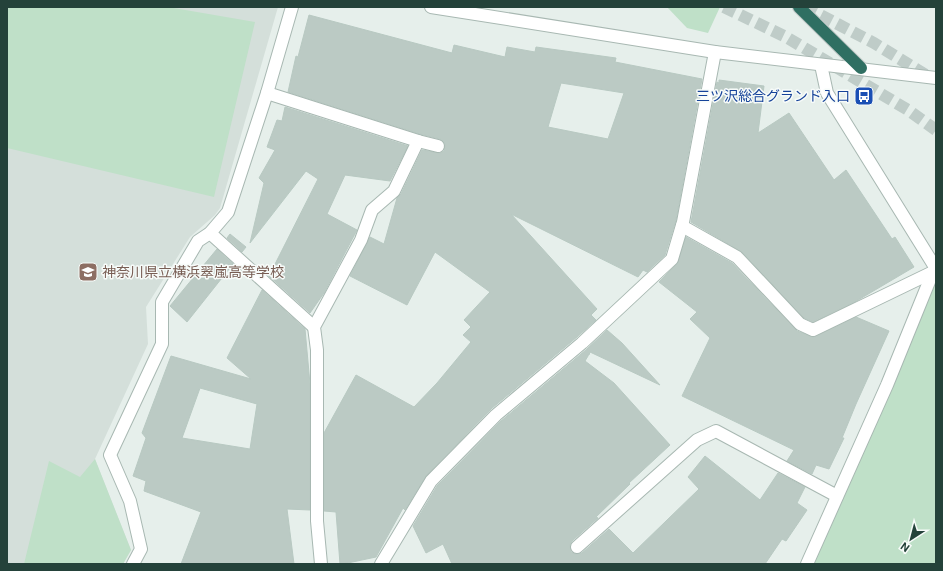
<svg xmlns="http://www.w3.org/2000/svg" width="943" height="571" font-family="Roboto,'Noto Sans JP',sans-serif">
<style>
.built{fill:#d4dfda}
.green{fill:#bfe0c8}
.building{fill:#bbcac4;stroke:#b8c9c2;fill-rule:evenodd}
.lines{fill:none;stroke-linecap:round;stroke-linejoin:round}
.motorway-tunnel{stroke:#bfccc8;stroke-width:12;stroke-dasharray:12 6;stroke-linecap:butt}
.minor-casing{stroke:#a8b8b2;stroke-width:14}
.tertiary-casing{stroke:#a8b8b2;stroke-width:14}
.motorway-casing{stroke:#c2cac8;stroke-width:14}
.minor{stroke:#fff;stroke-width:12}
.tertiary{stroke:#fff;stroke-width:12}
.motorway{stroke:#2f6f62;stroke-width:12}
.labels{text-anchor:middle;stroke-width:3;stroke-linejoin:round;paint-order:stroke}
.transit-label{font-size:14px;fill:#164399;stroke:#f7fbf9;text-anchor:end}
.education-label{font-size:14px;fill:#785e54;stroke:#f7fbf9;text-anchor:start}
</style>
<rect width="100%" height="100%" fill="#e6efeb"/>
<polygon class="built" points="7,7 278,7 220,208 215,215 190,237 146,307 148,344 95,459 131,550 123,564 7,564"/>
<g class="green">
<polygon points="7,7 168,7 255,22 214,197 7,148"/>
<polygon points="667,7 720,7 708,33 687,28"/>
<polygon points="936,269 936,564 811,564"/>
<polygon points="95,459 131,550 123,564 24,564 49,461 80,477"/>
</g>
<g class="building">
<path d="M309,15l143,38 2,-8 51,12 2,-10 28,5 1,-5 80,11 -1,4 87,17 -26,141 -11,35 -18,17 -4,-2 -5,7 -127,-63 86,95 -6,6 5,5 -19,17 -86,72 -65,67 -21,34 -2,-2 -27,49 -33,7h-3l-4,-52 -12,-1v-78l32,-58 58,32 23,-24 34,-41 -8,-7 8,-8 -7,-7 26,-28 -55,-40 -28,53 -57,-29 20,-39 14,7 13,-46 4,-4 21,-44 18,3 4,-2 1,-7 -2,-3 -3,-2 -20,-5 -132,-42 8,-36 2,1zM561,83l63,10 -16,46 -60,-12z"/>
<polygon points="719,80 764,86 758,133 789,113 834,180 846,170 892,239 895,237 914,267 853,303 813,322 804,318 742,252 691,222 717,82 719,83"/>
<polygon points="285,107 408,146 390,181 345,175 327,214 357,230 324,293 310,313 269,276 318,179 306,171 250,243 264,183 259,178 275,150 267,147 277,120 282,121"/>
<polygon points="230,234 246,247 242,252 227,238"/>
<polygon points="686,237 732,263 797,331 813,337 856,317 889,331 856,404 842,438 844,438 829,469 816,465 812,474 787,461 794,450 682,396 710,338 690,319 697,312 659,282 677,264"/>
<polygon points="217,249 233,264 187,322 170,306"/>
<path d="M262,290l43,39 5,55v126l-23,-1 7,55h-113l20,-52 -57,-21 2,-10 -13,-5 13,-38 -4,-5 29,-77 80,23 -24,-21zM200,388l57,16 -7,45 -68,-11z"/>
<polygon points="607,330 622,343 660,385 590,352 589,355 588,355 588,356 585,361 614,383 670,445 629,483 630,484 596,517 598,518 572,541 570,545 571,552 575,554 582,553 609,529 633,553 699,489 688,477 705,456 760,500 778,473 805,487 797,503 807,510 786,541 782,539 765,564 452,564 443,544 426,553 413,526 437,486 501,421 587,349"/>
</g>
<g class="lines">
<g class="motorway-tunnel">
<polyline points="724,7 786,37 908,110 936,130"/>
<polyline points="805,7 874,43 929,77"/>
</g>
<g class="minor-casing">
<g id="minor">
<polyline points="267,93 418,141 438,146"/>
<polyline points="682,226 737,257 800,324 813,330 933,272"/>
<polyline points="210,233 314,327"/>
<polyline points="577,547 697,440 716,431 837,496"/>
<polyline points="133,564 141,549 130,501 110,455 162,344 162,302 198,241 210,233 228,212 267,93 292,7"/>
<polyline points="321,564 317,521 317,350 314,327 361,240 372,210 394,191 418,141"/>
<polyline points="381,564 431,481 496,415 582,343 672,259 683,222 715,52"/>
<polyline points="807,564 887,385 935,267 827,93 821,65"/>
</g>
</g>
<g class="tertiary-casing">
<polyline id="tertiary" points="431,7 715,52 936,78"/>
</g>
<g class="motorway-casing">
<polyline id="motorway" points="799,7 861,68"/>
</g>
<use href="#minor" class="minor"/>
<use href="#tertiary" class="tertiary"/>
<use href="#motorway" class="motorway"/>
</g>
<defs>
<g id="bus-square" transform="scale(1)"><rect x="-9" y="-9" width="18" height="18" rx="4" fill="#1a4fb4" stroke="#f7fbf9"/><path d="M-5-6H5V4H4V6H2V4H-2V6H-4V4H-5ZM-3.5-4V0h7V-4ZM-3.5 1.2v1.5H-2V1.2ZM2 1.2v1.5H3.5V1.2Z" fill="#fff"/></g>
<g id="school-square" transform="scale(1)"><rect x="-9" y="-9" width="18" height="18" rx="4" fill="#8d6e63" stroke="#f7fbf9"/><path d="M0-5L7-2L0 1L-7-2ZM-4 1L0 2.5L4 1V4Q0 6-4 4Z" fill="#fff"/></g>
</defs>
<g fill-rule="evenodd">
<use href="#bus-square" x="864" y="96"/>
<use href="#school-square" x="88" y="272"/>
</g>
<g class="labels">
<g class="transit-label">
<text x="850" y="101">三ツ沢総合グランド入口</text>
</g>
<g class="education-label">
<text x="102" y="277">神奈川県立横浜翠嵐高等学校</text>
</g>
</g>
<rect width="943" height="571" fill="none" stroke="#24423a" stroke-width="16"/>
<g transform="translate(911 539) rotate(216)" stroke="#f7fbf9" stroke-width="3" paint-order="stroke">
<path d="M0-3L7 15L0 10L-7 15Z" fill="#24423a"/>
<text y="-6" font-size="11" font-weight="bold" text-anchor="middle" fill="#24423a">N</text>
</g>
</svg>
